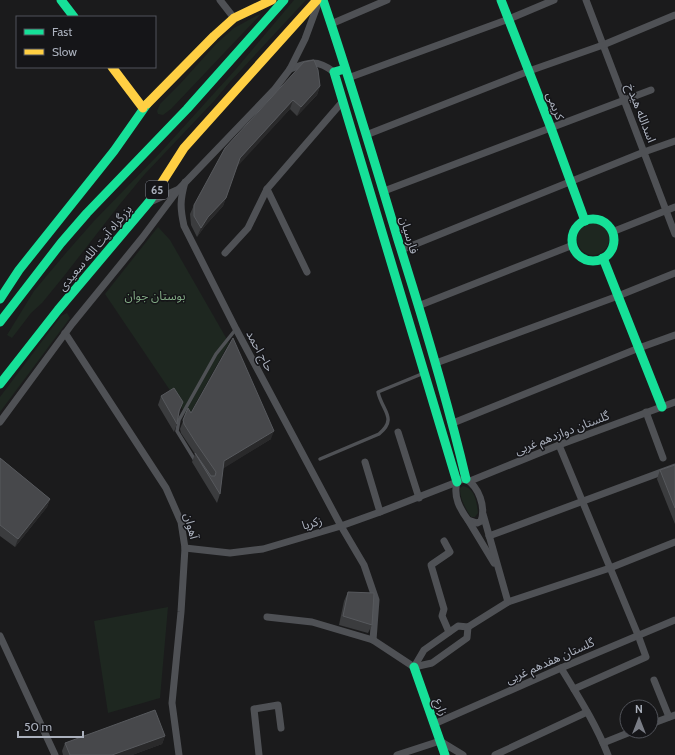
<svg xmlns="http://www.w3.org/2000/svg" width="675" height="755" font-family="Cabin,'Noto Sans Arabic',sans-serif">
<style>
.green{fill:#1e2720}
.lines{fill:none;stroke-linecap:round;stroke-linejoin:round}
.lane{stroke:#4f5155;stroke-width:3.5}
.street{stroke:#4f5155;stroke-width:7}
.fast{stroke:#16e098;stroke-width:9}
.slow{stroke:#ffcf43;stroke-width:9}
.wall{fill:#3b3c3e}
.shaded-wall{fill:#29292a}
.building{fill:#47484b;stroke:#57595d}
.labels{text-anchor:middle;stroke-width:3;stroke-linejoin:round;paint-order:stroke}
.shield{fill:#151518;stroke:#7e828c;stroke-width:1}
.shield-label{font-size:11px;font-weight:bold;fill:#abb1bd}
.street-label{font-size:12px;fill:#abb1bd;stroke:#151518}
.park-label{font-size:12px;fill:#81aa84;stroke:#151518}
</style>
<rect width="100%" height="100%" fill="#1b1b1c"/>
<g class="green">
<polygon points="294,0 306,0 229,83 215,100 144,175 120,204 64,276 42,303 31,313 12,338 7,335 34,291 65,254 94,221 159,154 236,69"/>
<polygon points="261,14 171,109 163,115 158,114 157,111 160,104 180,84 216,44 234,28 256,16"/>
<circle cx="593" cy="239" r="16"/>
<polygon points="158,227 170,240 229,343 188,417 105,294"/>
<polygon points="67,313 70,318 0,412 0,397 61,316"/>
<path d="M463,486c12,2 14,17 15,27l-3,4h-4c-6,-10 -11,-18 -11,-29z"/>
<polygon points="168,607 160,698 108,713 94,621"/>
</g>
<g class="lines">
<g class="lane">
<path d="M320,459l59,-25c19,-16 3,-23 -1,-42l46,-19"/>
<polyline points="196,462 177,431 179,420 216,354 236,329"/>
</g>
<g class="street">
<polyline points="220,0 234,18"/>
<polyline points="586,0 675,234"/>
<polyline points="331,24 387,0"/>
<path d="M290,69c19,-7 27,-10 44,3"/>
<polyline points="348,78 509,19 554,0"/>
<polyline points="366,135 529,71 603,45 675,15"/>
<path d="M185,182c-5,18 -5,26 -1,44l52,103 105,197 23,39 12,35 -3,40"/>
<polyline points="267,189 307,272"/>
<polyline points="384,191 651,90"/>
<polyline points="150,202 177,190"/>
<polyline points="612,232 675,207"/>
<polyline points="401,250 644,152 675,141"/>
<polyline points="225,253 248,228 267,189 343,101"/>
<polyline points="418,306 573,245"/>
<polyline points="65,333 166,488 181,522 185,548 181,612 172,703 179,755"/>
<polyline points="436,363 618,296 675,273"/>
<polyline points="646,412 663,458"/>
<polyline points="0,422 72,324 142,238 178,190 274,90 290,69 305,39 319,1"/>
<polyline points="453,423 639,348 675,335"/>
<polyline points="398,432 419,498"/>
<polyline points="559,445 638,635 646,657 574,689"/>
<polyline points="365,462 380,512"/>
<path d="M466,479c13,8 20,28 15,42l-4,2 -9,-3c-8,-11 -15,-23 -11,-38l3,-2z"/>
<polyline points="470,481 559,445 675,402"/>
<polyline points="468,520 494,563"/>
<polyline points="489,536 675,467"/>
<polyline points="444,541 450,552 431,565 444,609 442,616 449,632"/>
<polyline points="185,548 230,553 263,549 341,526 380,512 457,482"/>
<polyline points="508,602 610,568 675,542"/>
<polyline points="267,617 312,622 373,640 414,667"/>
<polyline points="0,636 55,755"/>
<polyline points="414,667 424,650 458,626 468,627 508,602 483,514"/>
<polyline points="414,667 432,663 467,638 468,627"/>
<path d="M561,668c17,28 35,56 47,87"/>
<polyline points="654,680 669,717"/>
<polyline points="434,724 561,668 675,620"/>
<polyline points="651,724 675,715"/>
<polyline points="603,743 633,731"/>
<polyline points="259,755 254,709 278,705 281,728"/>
<polyline points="397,755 440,741 463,755"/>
<polyline points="495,755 587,712"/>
</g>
<g class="fast">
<polyline points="61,0 74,17"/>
<path d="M323,0c27,79 51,160 75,240 25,79 49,158 68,239"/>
<polyline points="501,0 551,128 585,221"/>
<polyline points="345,69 334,72 457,482"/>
<circle cx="593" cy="240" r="21"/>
<polyline points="603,258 662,407"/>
<polyline points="0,299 19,270 114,151 147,104"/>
<polyline points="0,322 61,243 87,213 187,109 284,0"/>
<polyline points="0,384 58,310 149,202 161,184"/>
<polyline points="414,667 445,755"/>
</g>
<g class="slow">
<polyline points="112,67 143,108"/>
<polyline points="147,104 214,36 234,18 272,0"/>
<polyline points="161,184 184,148 317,0"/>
</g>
</g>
<g class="wall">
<polygon points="304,62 320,86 317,95 297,116 290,109 237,166 223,206 205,226 197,237 191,225 190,214 194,205"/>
<polygon points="161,396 180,410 179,414 177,424 174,432 158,405"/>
<polygon points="188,408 191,413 271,439 223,468 220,494 217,503 192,462 195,454 181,433 180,429"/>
<polygon points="0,458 50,499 47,507 15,547 0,536"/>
<polygon points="675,465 675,524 657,479 660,470"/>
<polygon points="348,592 372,625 368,633 339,625 344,601"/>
<polygon points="165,736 162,744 132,755 63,755 62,751 65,743"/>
</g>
<g class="shaded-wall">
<polygon points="320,86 317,95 297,116 301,107"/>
<polygon points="293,100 290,109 237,167 240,158"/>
<polygon points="226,198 223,206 205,226 197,237 201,228 208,217"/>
<polygon points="274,431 271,439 221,470 224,461"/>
<polygon points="50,499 47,507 15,547 18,539"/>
<polygon points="165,736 162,744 132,755 112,755"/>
</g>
<g class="building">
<polygon points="314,60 318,70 320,86 301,107 293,100 240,158 226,198 208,217 201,228 194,216 194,205 225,148 304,62"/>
<polygon points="233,338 274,431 224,461 220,494 195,453 211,476 215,476 216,472 196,443 184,424 183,420 188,408 191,413"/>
<polygon points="174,388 183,402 179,411 177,424 161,396"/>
<polygon points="0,458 50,499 18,539 0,525"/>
<polygon points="675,465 675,508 660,470"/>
<polygon points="348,592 374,593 372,625 343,616"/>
<polygon points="155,710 165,736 112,755 70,755 65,743"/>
</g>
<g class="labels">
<rect class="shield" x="146" y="181" width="22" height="18" rx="3"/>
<g class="shield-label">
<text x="157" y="194">65</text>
</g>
<g class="street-label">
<text transform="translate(555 106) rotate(69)" y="4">کریمی</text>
<text transform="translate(641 113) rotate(69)" y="4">اسدالله هیدخ</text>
<text transform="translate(409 235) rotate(73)" y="4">فارسیان</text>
<text transform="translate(95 248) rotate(-50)" y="4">بزرگراه آیت الله سعیدی</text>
<text transform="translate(260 351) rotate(62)" y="4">حاج احمد</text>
<text transform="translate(562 433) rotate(-21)" y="4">گلستان دوازدهم غربی</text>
<text transform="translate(312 523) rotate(-16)" y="4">زکریا</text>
<text transform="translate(191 526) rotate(76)" y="4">آهوان</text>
<text transform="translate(550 661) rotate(-24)" y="4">گلستان هفدهم غربی</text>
<text transform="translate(441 707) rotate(71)" y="4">زارع</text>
</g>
<g class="park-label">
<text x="155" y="300">بوستان جوان</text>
</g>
</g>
<rect x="16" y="16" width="140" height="52" fill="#151518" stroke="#51535a"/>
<rect x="24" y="29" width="20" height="6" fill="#16e098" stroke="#51535a"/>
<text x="52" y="36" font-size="12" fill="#abb1bd">Fast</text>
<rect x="24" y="49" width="20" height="6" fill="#ffcf43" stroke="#51535a"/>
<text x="52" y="56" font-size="12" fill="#abb1bd">Slow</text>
<g transform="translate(639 719)"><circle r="19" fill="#151518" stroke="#51535a"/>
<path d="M0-3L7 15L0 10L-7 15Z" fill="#797c85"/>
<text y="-6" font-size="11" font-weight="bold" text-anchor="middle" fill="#abb1bd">N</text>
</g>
<path d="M18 731v6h65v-6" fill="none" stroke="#abb1bd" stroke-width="2"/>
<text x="24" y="731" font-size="12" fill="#abb1bd" stroke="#151518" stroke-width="3" paint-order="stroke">50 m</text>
</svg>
